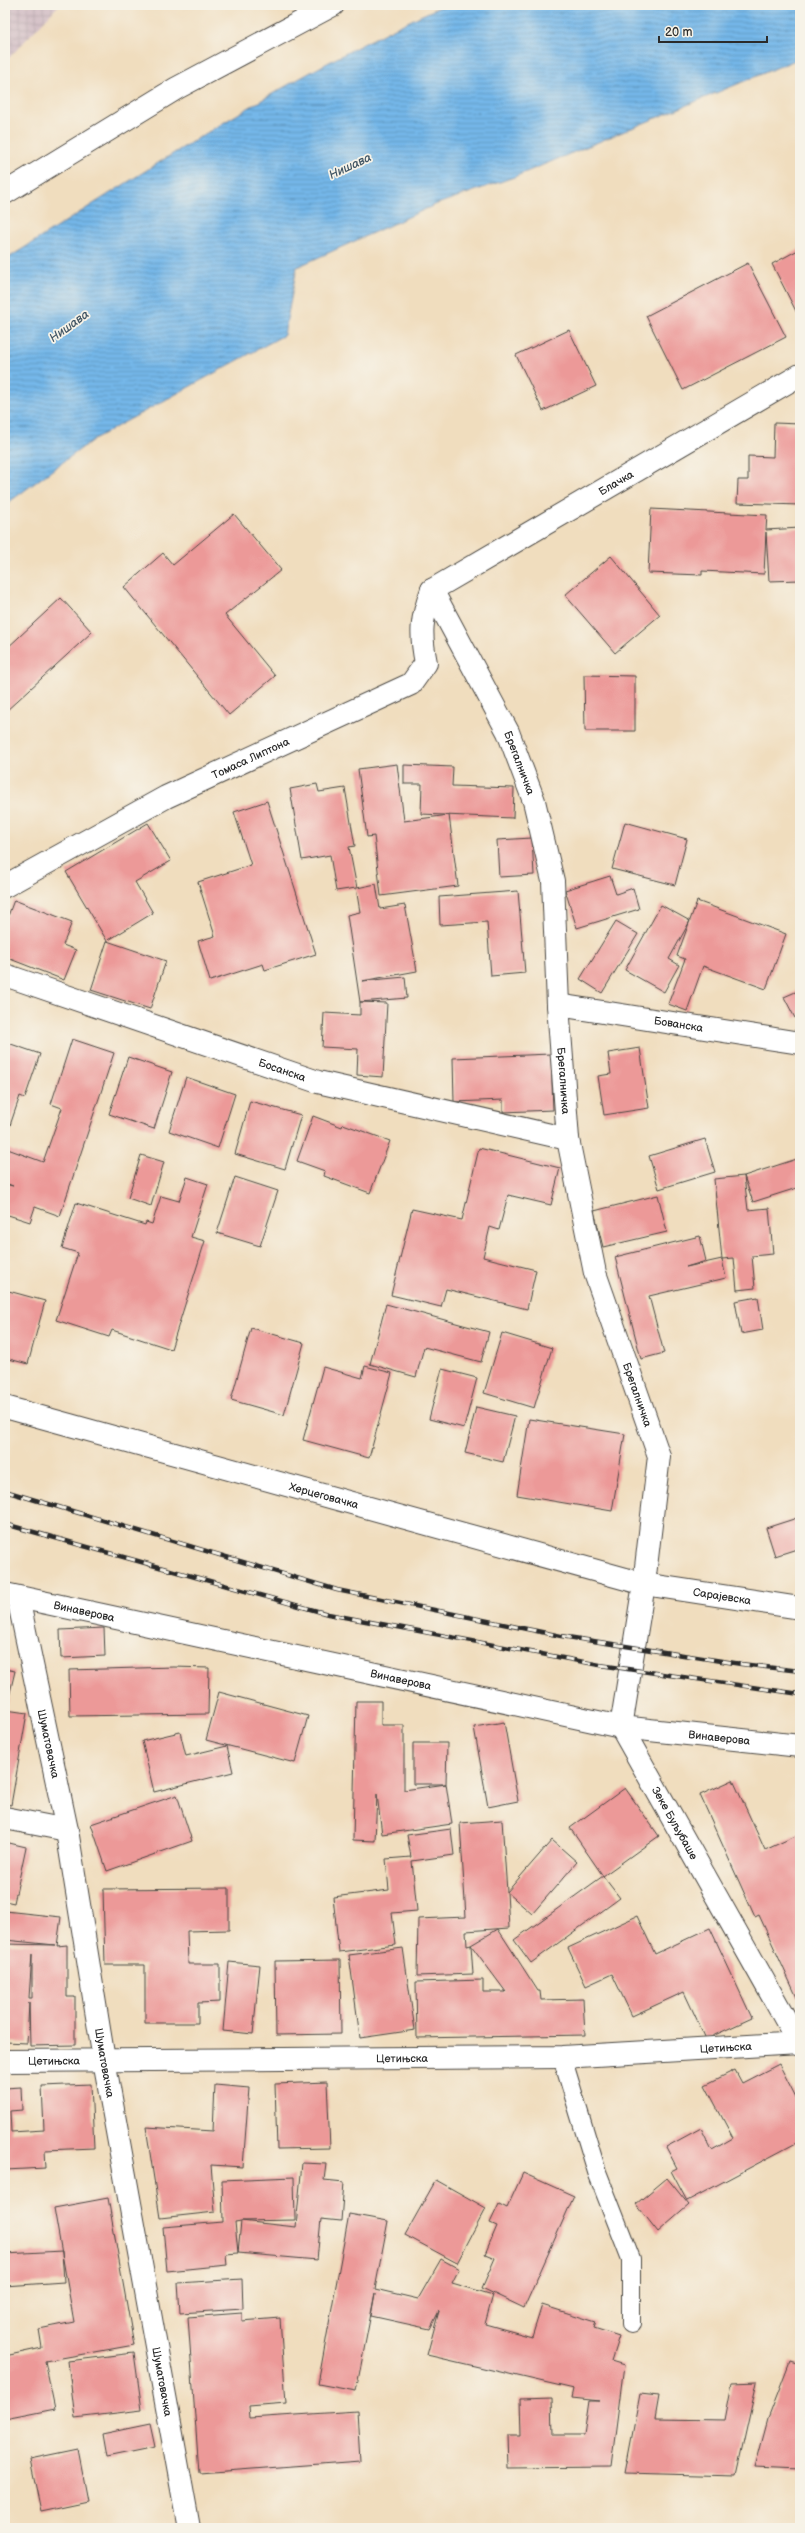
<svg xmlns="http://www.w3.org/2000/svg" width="805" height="2533" font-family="'Balsamiq Sans',sans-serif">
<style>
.industrial{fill:url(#industrial-grid)}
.water{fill:url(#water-rules);stroke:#50718a}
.building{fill:#ec9998;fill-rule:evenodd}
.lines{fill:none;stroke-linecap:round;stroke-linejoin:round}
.lane-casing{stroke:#494641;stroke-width:20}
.street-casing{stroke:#494641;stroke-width:24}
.lane{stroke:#fff;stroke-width:18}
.street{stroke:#fff;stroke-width:22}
.rail-casing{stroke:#2b2b2b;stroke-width:4.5}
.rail{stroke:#f7f3e8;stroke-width:3;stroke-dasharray:9;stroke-linecap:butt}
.labels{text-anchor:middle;stroke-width:3.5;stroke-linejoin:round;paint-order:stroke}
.street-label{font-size:11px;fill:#2b2b2b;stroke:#f7f3e8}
.water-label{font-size:12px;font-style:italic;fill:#415564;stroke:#f7f3e8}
</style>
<defs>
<pattern id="industrial-grid" width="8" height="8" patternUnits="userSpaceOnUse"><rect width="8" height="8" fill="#d2bdc5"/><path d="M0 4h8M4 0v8" fill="none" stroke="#b4a3a9"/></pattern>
<pattern id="water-rules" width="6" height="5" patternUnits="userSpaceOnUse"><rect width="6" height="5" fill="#74b7e9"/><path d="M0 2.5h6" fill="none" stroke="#5f95bd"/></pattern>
</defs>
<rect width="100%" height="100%" fill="#f7f3e8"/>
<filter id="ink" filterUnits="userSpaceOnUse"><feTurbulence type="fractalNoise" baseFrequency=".025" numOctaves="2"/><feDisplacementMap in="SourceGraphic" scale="8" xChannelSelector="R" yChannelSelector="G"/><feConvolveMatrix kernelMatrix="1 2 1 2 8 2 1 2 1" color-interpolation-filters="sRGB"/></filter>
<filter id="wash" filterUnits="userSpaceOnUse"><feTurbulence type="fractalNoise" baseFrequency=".012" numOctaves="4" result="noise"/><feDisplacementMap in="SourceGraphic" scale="16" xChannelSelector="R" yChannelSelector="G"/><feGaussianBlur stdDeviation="0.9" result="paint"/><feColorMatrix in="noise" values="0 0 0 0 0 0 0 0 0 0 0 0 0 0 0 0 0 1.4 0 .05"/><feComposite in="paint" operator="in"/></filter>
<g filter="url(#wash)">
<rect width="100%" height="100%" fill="#f0ddbe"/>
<polygon class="industrial" points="5,5 59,5 5,62"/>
<path class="water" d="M444,5h356v53l-286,119 -77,27 -140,63 -13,68 -190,104 -89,66v-245c143,-90 285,-186 439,-255z"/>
<g id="blocks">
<g class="building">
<polygon points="800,249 800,319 772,264"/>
<polygon points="748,263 786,337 683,390 646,316"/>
<polygon points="569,330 596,386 543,411 516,355"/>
<polygon points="774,423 800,424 800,505 737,503 738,480 748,480 748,456 773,457"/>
<polygon points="651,509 767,515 766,530 800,528 800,580 769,581 766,532 764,574 702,571 702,575 648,573"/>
<polygon points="234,514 281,570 225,615 275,676 229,715 124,587 163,553 173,565"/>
<polygon points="611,556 660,615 615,653 565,595"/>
<polygon points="61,598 92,632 5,712 5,650"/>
<polygon points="584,675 635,676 635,731 585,731"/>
<polygon points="397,764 404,821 449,815 458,886 381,896 374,836 367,837 358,769"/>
<polygon points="404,765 453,767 452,786 514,788 513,818 421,814 422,784 404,784"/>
<polygon points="317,784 319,792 345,788 355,846 349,847 357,888 376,884 380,909 405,905 417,971 362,981 405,977 407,998 360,1002 347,915 360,912 356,888 336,891 330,855 302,860 290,789"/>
<polygon points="267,801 316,954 265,970 263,964 210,981 198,941 215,936 198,882 251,865 234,812"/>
<polygon points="625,822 687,839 675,885 612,869"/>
<polygon points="148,823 171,861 135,882 153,913 107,941 66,872"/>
<polygon points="532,838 534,875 499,877 497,840"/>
<polygon points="610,876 616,894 633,888 639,909 577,928 565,890"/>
<polygon points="518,891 525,973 491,976 487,922 440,925 439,897"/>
<polygon points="14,900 72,922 63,945 76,950 64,980 5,957 5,915 8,916"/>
<polygon points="697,901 786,934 766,989 703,966 687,1011 668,1004 685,959 677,956"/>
<polygon points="661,905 690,921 669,959 679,965 664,992 625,970"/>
<polygon points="616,921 638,934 602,993 580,979"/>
<polygon points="107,941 166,961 150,1009 91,990"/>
<polygon points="800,990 800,1016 795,1018 784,997"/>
<polygon points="360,1002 387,1003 383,1077 357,1075 358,1049 322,1047 324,1013 360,1015"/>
<polygon points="72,1039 114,1053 60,1216 35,1207 30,1222 5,1214 5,1184 13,1186 5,1183 5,1148 43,1162 62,1108 51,1104"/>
<polygon points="5,1042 40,1054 25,1098 20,1096 5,1140"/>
<polygon points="640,1048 649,1108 604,1115 598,1076 611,1074 608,1053"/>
<polygon points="551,1054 553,1110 503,1112 503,1100 454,1102 453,1058"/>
<polygon points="128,1057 172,1072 154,1129 109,1114"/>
<polygon points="186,1077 235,1094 218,1148 169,1131"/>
<polygon points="250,1101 301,1115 285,1169 235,1154"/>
<polygon points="313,1116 342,1127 343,1124 390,1141 370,1193 324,1176 325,1171 297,1161"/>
<polygon points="705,1139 715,1172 659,1189 649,1156"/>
<polygon points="479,1148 560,1168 551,1205 508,1195 499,1230 490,1227 483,1257 536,1270 527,1309 446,1289 441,1307 391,1295 412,1209 462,1220"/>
<polygon points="141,1155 164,1162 151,1206 128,1198"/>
<polygon points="800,1158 800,1187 753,1202 744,1176"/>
<polygon points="744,1176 748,1210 769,1208 773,1254 752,1256 755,1288 737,1290 734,1258 722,1259 714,1179"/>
<polygon points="187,1177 208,1184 191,1237 205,1241 171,1349 112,1330 109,1337 56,1320 78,1253 62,1248 76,1203 145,1225 146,1222 152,1224 161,1196 179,1201"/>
<polygon points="235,1177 278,1191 260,1246 217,1233"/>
<polygon points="658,1195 667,1232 603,1247 594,1211"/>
<polygon points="700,1236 706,1261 686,1267 722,1259 726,1278 649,1296 664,1353 641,1359 615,1257"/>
<polygon points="5,1290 45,1301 28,1364 5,1358"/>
<polygon points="758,1297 763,1330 741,1334 735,1301"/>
<polygon points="386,1304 489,1332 481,1362 424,1347 416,1377 370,1364"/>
<polygon points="251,1328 304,1343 284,1415 231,1400"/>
<polygon points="502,1333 552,1348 534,1408 484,1393"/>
<polygon points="365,1366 392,1373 369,1458 303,1440 323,1367 362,1378"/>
<polygon points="442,1369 477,1378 464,1428 429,1419"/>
<polygon points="476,1407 515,1416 503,1462 465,1453"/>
<polygon points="529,1419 625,1434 612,1511 517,1495"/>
<polygon points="800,1517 800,1548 775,1556 766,1528"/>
<polygon points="104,1628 105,1656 61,1658 60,1630"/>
<polygon points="174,1667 209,1668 208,1714 70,1716 69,1670"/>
<polygon points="5,1669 15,1671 6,1710 27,1713 11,1805 5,1804"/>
<polygon points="219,1692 308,1716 295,1763 206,1740"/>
<polygon points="356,1701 381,1701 381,1725 404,1725 404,1790 446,1784 413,1784 413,1743 447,1743 446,1784 452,1824 382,1834 377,1794 375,1841 353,1840"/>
<polygon points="504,1722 518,1801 488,1807 474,1727"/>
<polygon points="180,1732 186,1756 227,1746 233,1772 154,1792 142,1741"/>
<polygon points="733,1780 765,1850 800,1834 800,2004 759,1915 755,1917 700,1795"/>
<polygon points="625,1788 659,1836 603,1876 570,1828"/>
<polygon points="177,1795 192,1841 107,1871 91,1824"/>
<polygon points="502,1820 507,1892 552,1840 577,1862 532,1914 507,1892 509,1928 466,1931 467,1946 471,1945 473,1974 417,1976 418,1919 466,1917 460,1823"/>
<polygon points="451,1829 454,1855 412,1861 417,1911 392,1913 396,1945 339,1952 333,1897 389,1890 386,1859 411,1857 407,1835"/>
<polygon points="5,1842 26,1847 14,1903 5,1901"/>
<polygon points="603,1876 620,1898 531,1963 514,1940"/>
<polygon points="229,1888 229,1930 187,1931 188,1964 220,1964 220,2002 198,2003 198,2023 145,2023 145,1965 105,1965 103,1889"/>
<path d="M5,1911l56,6 -4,29 10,-1v52h8v48l-45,1 -1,-44 -2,41 -22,-1v-98l50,1 -50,-5zM32,1954v44h-3z"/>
<polygon points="637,1916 655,1954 710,1928 752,2018 706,2039 684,1992 632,2016 612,1974 586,1986 568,1948"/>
<polygon points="498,1929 538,1991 540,1991 541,2000 583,1999 585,2035 417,2038 416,1982 483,1980 483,1992 506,1992 471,1945"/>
<polygon points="403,1948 415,2030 360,2038 349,1955"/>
<polygon points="340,1960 341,2034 276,2035 275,1961"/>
<polygon points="229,1962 260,1965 253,2034 223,2031"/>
<polygon points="779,2064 800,2105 800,2141 687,2201 671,2171 677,2168 666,2147 701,2128 712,2150 733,2138 705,2085 735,2070 742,2083"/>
<polygon points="327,2082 330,2148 277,2149 275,2084"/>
<polygon points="91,2084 94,2148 45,2150 46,2168 5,2170 5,2088 21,2087 22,2110 10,2111 11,2132 44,2130 42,2086"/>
<polygon points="215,2085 249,2088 243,2167 211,2165 215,2212 160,2218 146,2127 213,2131"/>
<polygon points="302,2163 326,2164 324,2180 344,2182 341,2221 321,2219 317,2260 238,2253 241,2221 235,2222 238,2253 226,2254 227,2265 167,2271 163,2227 223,2222 222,2180 294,2177 295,2220 241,2221 296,2227"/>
<polygon points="523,2173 574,2196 524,2308 482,2288 495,2258 485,2254 497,2226 490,2223 499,2204 507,2208"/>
<polygon points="667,2178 689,2205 658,2232 636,2204"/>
<polygon points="436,2180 486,2208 457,2263 405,2235"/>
<polygon points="108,2198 134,2345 45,2361 55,2409 5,2419 5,2356 42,2348 39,2329 74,2322 54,2208"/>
<polygon points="349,2214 388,2221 375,2289 418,2299 441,2259 459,2269 452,2283 493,2295 485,2324 532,2337 542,2305 596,2322 594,2328 619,2336 611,2361 624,2365 611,2467 508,2468 507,2436 521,2436 520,2399 552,2398 553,2435 584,2435 589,2401 600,2401 572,2398 574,2389 427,2355 439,2311 430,2329 371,2316 375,2293 356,2391 318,2384"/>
<polygon points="62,2251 64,2282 5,2286 5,2254"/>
<polygon points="242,2279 243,2309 180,2313 178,2283"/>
<polygon points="242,2313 242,2321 280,2318 286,2403 249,2406 250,2418 357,2411 360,2461 199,2473 188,2317"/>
<polygon points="134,2353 142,2410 75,2418 68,2361"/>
<polygon points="790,2362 800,2365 800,2470 755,2468 768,2419"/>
<polygon points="757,2382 736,2476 625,2473 640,2394 659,2396 655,2419 725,2420 732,2383"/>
<polygon points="150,2424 155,2447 106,2457 102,2434"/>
<polygon points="78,2449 88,2501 41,2511 30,2459"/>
</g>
</g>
</g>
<g filter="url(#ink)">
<use href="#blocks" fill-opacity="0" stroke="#494641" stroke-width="1"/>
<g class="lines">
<g class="lane-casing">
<polyline id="lane" points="562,2057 597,2172 631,2259 631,2324"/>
</g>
<g class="street-casing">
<g id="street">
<polyline points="5,193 177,88 333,5"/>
<path id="s1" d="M432,590l76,142 26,69 19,80 5,124 10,134 27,134 64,183 -15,128 -23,143 179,318"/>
<path id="s2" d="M432,590l368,-215"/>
<path id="s3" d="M5,886l161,-89 245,-113 15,-21c-6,-30 -5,-44 6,-73"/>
<path id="s4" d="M5,975l313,107 250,57"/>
<path id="s5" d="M558,1005l242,38"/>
<path id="s6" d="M5,1407l639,177 156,24"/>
<path id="s7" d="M5,1594l616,133 179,19"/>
<path id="s8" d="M18,1598l49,232 37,230 85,468"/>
<polyline points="5,1818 67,1830"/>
<path id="s9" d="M5,2061l557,-4 237,-14"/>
</g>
</g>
<use href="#lane" class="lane"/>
<use href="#street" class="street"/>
<g class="rail-casing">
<g id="rail">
<polyline points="5,1491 337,1590 561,1636 741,1664 800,1671"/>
<polyline points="5,1524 328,1614 600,1665 800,1694"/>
</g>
</g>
<use href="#rail" class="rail"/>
</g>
</g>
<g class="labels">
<g class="street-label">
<text dy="4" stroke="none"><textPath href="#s2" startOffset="213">Блачка</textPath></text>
<text dy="4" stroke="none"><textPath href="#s3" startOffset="277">Томаса Липтона</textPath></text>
<text dy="4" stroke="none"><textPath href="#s1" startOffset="194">Брегалничка</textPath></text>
<text dy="4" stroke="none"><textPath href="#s5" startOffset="122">Бованска</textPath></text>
<text dy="4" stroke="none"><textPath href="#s4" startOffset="293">Босанска</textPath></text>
<text dy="4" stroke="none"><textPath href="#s1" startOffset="517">Брегалничка</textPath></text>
<text dy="4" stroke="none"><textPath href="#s1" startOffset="841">Брегалничка</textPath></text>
<text dy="4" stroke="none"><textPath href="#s6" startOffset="331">Херцеговачка</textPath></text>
<text dy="4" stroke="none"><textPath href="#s6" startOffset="742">Сарајевска</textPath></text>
<text dy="4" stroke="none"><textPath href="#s7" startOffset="81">Винаверова</textPath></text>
<text dy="4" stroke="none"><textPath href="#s7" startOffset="405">Винаверова</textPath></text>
<text dy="4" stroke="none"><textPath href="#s7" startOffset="729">Винаверова</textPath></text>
<text dy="4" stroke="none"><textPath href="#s8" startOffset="149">Шуматовачка</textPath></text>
<text dy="4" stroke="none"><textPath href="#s1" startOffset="1290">Зеке Буљубаше</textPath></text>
<text dy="4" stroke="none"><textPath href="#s9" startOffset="721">Цетињска</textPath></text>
<text dy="4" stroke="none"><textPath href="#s9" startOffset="397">Цетињска</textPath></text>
<text dy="4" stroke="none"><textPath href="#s9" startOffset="49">Цетињска</textPath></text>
<text dy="4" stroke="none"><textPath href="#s8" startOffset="473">Шуматовачка</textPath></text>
<text dy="4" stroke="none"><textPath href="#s8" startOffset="797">Шуматовачка</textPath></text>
</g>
<g class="water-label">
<text transform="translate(350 166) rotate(-25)" y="4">Нишава</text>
<text transform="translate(69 326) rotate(-36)" y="4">Нишава</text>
</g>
</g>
<rect width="805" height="2533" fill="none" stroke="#f7f3e8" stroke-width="20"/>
<path d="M659 36v6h108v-6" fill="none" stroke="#2b2b2b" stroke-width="2"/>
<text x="665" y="36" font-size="12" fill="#2b2b2b" stroke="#f7f3e8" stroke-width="3" paint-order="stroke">20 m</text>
</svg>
